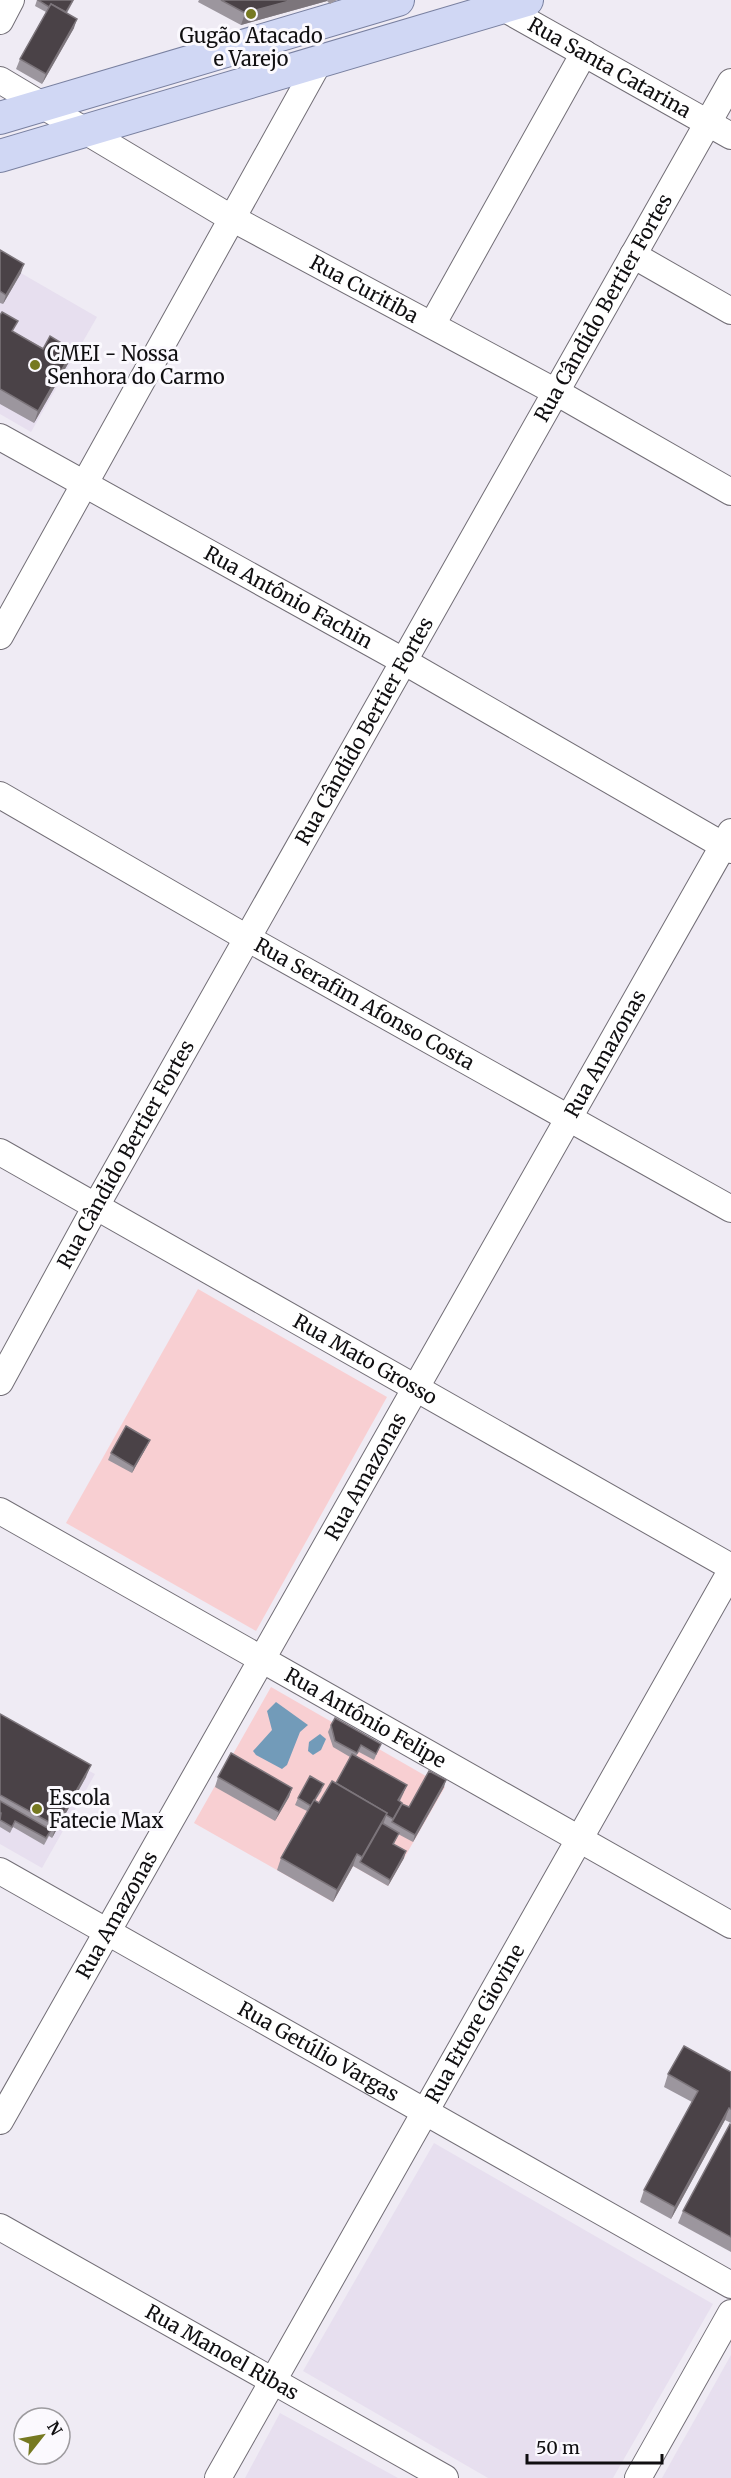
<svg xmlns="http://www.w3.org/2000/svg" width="731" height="2478" font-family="Merriweather,serif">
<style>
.built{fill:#e7dfef}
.green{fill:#f8cfd2}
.water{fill:#729bb9}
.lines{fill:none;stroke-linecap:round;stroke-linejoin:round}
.minor-casing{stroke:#726e76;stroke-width:28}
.major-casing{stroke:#7980a0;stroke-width:34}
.minor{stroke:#fff;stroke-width:26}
.major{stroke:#d0d7f4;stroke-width:32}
.wall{fill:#9c969e}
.shaded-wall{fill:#7c757b}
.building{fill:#4a4247;stroke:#7c757b;stroke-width:1.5}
.poi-dot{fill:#767921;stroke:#fbf9fe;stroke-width:2}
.labels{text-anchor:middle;stroke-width:6;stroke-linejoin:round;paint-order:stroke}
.poi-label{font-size:20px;fill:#100f11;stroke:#fbf9fe;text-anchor:start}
.street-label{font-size:20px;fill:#100f11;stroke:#fbf9fe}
</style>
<rect width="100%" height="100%" fill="#efebf4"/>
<g class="built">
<polygon points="0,261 97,317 31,432 0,414"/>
<polygon points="0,1726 95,1774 42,1868 0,1844"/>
<polygon points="434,2143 713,2304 613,2478 488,2478 303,2371"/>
<polygon points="731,2355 731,2478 662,2478"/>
<polygon points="280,2413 398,2478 245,2478"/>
</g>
<g class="green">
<polygon points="198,1289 387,1397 256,1631 66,1523"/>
<polygon points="271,1687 445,1787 388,1886 353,1866 333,1902 194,1823"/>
</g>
<g class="water">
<polygon points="276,1702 308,1725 300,1732 287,1765 282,1769 256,1755 253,1751 272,1730 267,1711"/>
<polygon points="320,1734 326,1739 321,1750 313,1755 308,1751 309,1742"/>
</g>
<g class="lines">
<g class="minor-casing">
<g id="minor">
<path id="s1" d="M491,1l240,135"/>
<polyline points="0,21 11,0"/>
<path id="s2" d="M0,80l226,135 330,177 175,100"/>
<polyline points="633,255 731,311"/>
<polyline points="432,325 584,53"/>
<path id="s3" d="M0,437l405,225 326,188"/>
<polyline points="0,636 319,62"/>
<path id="s4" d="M0,795l247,143 484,271"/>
<path id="s5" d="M0,1152l731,415"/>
<path id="s6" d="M0,1382l96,-176 635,-1124"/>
<path id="s7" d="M0,1511l731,414"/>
<path id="s8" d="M0,1871l731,414"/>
<path id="s9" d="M0,2121l731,-1289"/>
<path id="s10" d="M0,2227l445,251"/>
<path id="s11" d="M218,2478l513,-907"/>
<polyline points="638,2478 731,2313"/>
</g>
</g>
<g class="major-casing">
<g id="major">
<polyline points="0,118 398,0"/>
<polyline points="0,156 527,0"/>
</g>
</g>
<use href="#minor" class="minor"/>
<use href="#major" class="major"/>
</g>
<g class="wall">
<polygon points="37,0 74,0 67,13 74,28 42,84 16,69 20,59 46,12 35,6"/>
<polygon points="199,0 337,0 330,4 327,1 241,25 198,2"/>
<polygon points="0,250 21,273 3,304 0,303"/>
<polygon points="0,315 14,332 69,362 34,423 0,404"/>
<polygon points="150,1440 147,1446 132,1473 108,1460 111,1453"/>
<polygon points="0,1714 86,1777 52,1838 49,1836 44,1845 13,1827 10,1833 0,1827"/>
<polygon points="331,1725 381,1744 374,1760 359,1752 356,1756 407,1785 400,1801 401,1806 409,1807 444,1787 413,1842 398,1834 394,1844 404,1858 388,1886 353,1866 333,1902 277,1870 281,1858 307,1811 295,1805 298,1798 322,1790 315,1801 319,1803 336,1783 350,1757 333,1747 328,1732"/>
<polygon points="218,1777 292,1788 289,1797 275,1821 215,1787"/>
<polygon points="731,2072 731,2123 725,2120 671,2219 640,2202 644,2190 692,2102 664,2087 668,2074"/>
<polygon points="731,2125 731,2252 678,2223 683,2211"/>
</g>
<g class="shaded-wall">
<polygon points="293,0 327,0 327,1 241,25 245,13"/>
<polygon points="77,19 74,28 42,84 46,74"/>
<polygon points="24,264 21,273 3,304 6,295"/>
<polygon points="73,350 69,362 34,423 38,411"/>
<polygon points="150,1440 147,1446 132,1473 134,1467"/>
<polygon points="91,1765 86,1777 52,1838 56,1826"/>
<polygon points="446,1780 444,1787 413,1842 415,1835"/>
<polygon points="407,1785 403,1794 395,1809 398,1800"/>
<polygon points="292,1788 289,1797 275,1821 279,1812"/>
<polygon points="387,1813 383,1825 360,1862 362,1857"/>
<polygon points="406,1851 404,1858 388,1886 390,1880"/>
<polygon points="357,1854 353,1866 333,1902 337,1890"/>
<polygon points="729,2108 725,2120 671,2219 675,2207"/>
</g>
<g class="building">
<polygon points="38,0 73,0 66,12 51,4 49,7"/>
<polygon points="221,0 293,0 245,13"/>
<polygon points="51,4 77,19 46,74 20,59"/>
<polygon points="0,250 24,264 6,295 0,291"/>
<polygon points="2,312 18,321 12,331 43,349 50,336 73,350 38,411 0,389 0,315"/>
<polygon points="126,1426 150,1440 134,1467 111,1453"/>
<polygon points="0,1714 91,1765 56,1826 0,1795"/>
<polygon points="335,1718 381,1744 376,1754 361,1745 357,1753 335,1741 331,1725"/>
<polygon points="231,1753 292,1788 279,1812 218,1777"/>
<polygon points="352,1754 407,1785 398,1800 402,1803 393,1819 386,1815 387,1813 336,1783"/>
<polygon points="429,1771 446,1780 415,1835 392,1822 402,1804 409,1807"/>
<polygon points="310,1776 324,1784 311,1806 298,1798"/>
<polygon points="332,1781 387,1813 362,1857 357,1854 337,1890 281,1858 314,1800 319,1803"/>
<polygon points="0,1801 51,1830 46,1838 15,1821 12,1827 0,1820 1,1813 0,1812"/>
<polygon points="382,1823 399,1833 393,1844 406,1851 390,1880 360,1862"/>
<polygon points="684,2046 731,2072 731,2109 729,2108 675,2207 644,2190 698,2091 668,2074"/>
<polygon points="730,2124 731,2125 731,2237 683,2211"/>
</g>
<g class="poi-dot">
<circle cx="251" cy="14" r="6"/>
<circle cx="35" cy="365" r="6"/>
<circle cx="37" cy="1809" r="6"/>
</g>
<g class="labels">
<g class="poi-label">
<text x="251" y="43" text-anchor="middle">Gugão Atacado<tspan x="251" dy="23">e Varejo</tspan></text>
<text x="47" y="361">CMEI - Nossa<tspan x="47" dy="23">Senhora do Carmo</tspan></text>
<text x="49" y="1805">Escola<tspan x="49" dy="23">Fatecie Max</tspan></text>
</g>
<g class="street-label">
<text dy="7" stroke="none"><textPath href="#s1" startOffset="136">Rua Santa Catarina</textPath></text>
<text dy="7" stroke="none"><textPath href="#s2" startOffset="420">Rua Curitiba</textPath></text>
<text dy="7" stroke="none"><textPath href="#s6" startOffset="1232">Rua Cândido Bertier Fortes</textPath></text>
<text dy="7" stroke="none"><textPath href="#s3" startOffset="330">Rua Antônio Fachin</textPath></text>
<text dy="7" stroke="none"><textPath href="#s6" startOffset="746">Rua Cândido Bertier Fortes</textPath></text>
<text dy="7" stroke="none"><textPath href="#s4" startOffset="420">Rua Serafim Afonso Costa</textPath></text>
<text dy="7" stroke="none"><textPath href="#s9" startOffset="1227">Rua Amazonas</textPath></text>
<text dy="7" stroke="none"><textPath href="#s6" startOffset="260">Rua Cândido Bertier Fortes</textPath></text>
<text dy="7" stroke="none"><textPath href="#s5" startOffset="420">Rua Mato Grosso</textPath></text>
<text dy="7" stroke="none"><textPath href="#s9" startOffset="741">Rua Amazonas</textPath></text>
<text dy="7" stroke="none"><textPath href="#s7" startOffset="420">Rua Antônio Felipe</textPath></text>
<text dy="7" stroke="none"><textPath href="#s9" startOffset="237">Rua Amazonas</textPath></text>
<text dy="7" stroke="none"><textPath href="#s11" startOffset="522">Rua Ettore Giovine</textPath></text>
<text dy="7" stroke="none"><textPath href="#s8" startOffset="366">Rua Getúlio Vargas</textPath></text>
<text dy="7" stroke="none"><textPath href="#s10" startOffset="255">Rua Manoel Ribas</textPath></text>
</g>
</g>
<g transform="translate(42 2436) rotate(59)"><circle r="28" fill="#fbf9fe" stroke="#9d9b9f" stroke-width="1.5"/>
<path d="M0-4.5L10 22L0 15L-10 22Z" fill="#767921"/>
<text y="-9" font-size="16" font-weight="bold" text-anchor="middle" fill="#100f11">N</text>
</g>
<path d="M527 2454v9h135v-9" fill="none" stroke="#100f11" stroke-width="3"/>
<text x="536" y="2454" font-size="18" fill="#100f11" stroke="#fbf9fe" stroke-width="4.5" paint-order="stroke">50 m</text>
</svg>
